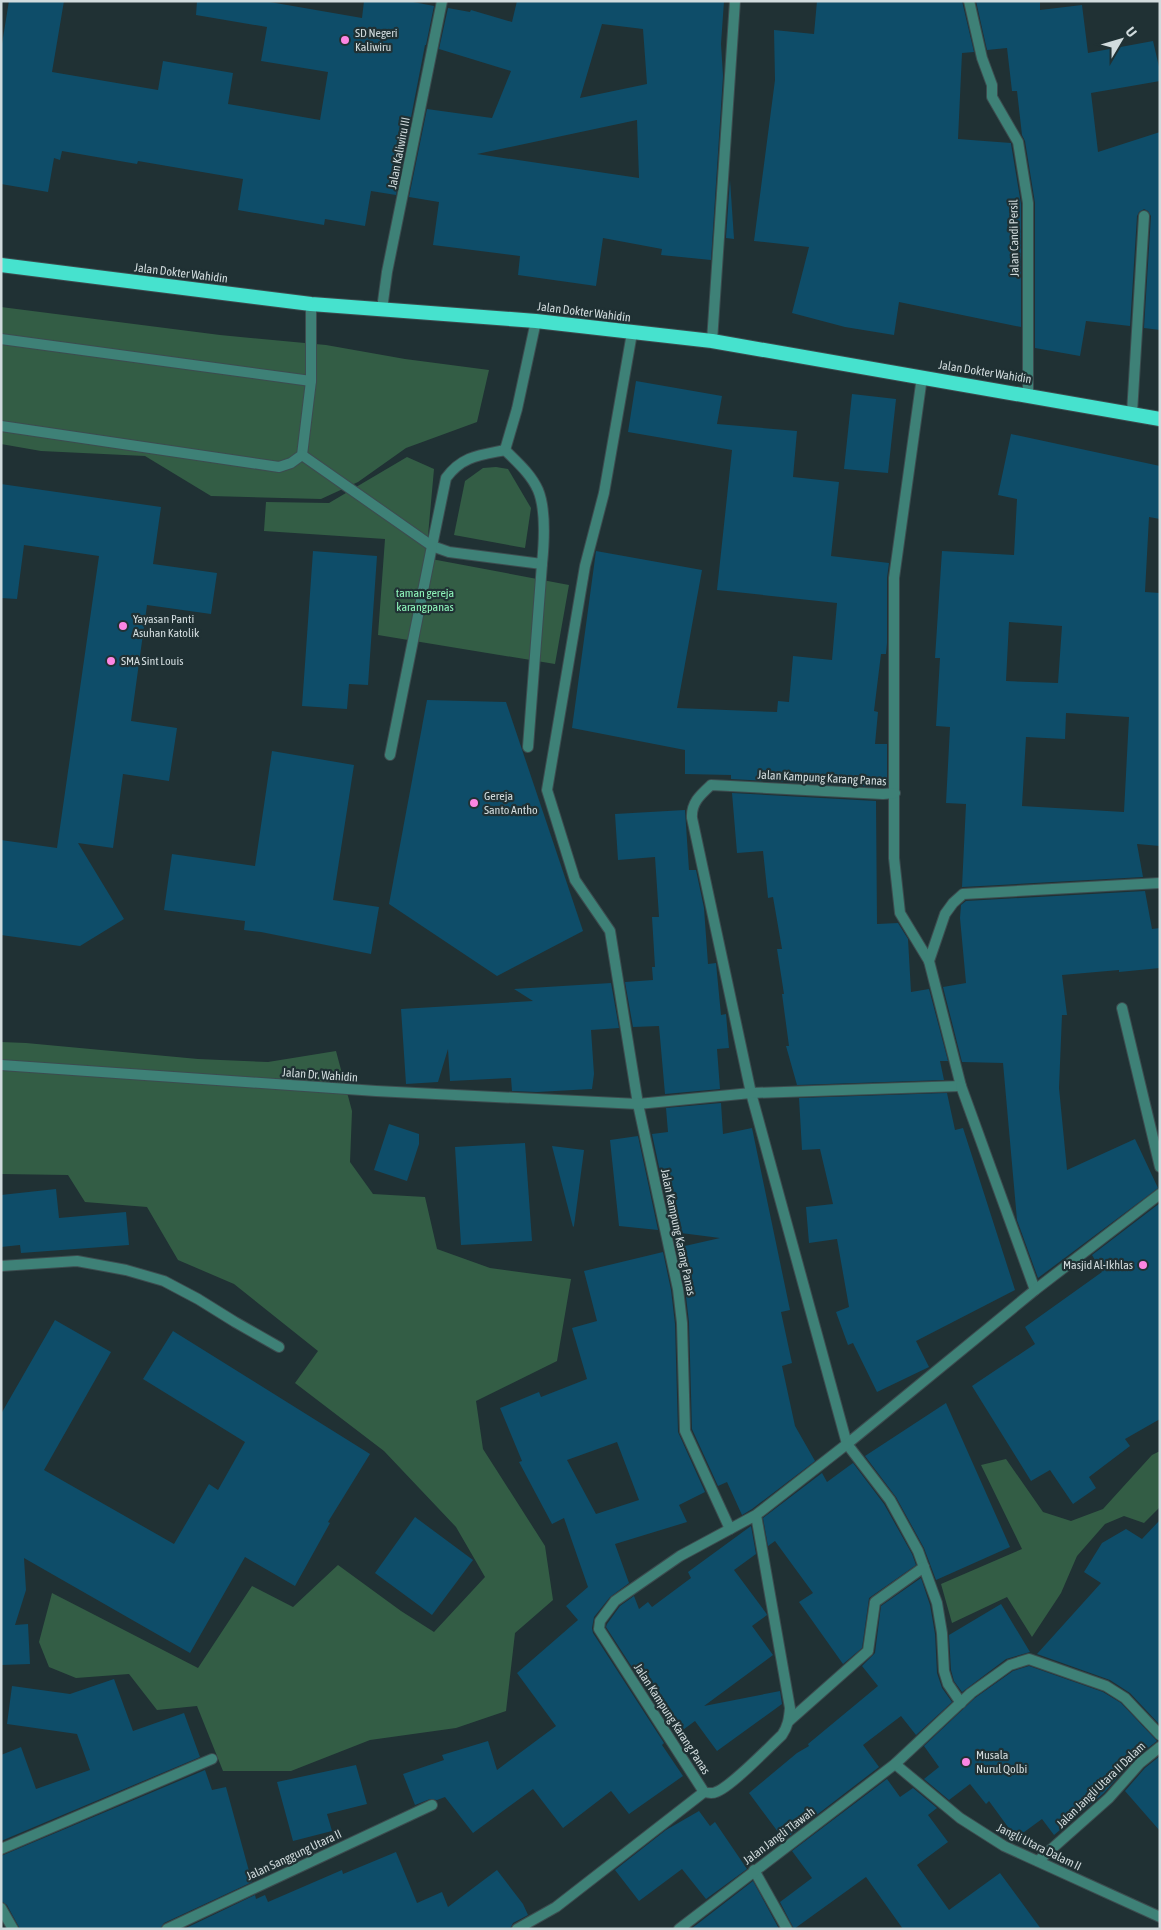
<svg xmlns="http://www.w3.org/2000/svg" width="1161" height="1930" font-family="'Asap Condensed',sans-serif">
<style>
.green{fill:#335d45}
.building{fill:#0e4d69;fill-rule:evenodd}
.lines{fill:none;stroke-linecap:round;stroke-linejoin:round}
.service-casing{stroke:#3c4c4f;stroke-width:12}
.minor-casing{stroke:#3c4c4f;stroke-width:12}
.trunk-casing{stroke:#3c4c4f;stroke-width:16}
.service{stroke:#3e8177;stroke-width:10}
.minor{stroke:#3e8177;stroke-width:10}
.trunk{stroke:#46e2ce;stroke-width:14}
.poi-dot{fill:#fd86e3;stroke:#203134;stroke-width:2}
.labels{text-anchor:middle;stroke-width:4.5;stroke-linejoin:round;paint-order:stroke}
.poi-label{font-size:12px;fill:#d1dbdd;stroke:#203134;text-anchor:start}
.street-label{font-size:12px;fill:#d1dbdd;stroke:#203134}
.park-label{font-size:12px;fill:#8ef4ba;stroke:#203134}
</style>
<rect width="100%" height="100%" fill="#203134"/>
<g class="green">
<polygon points="1,307 220,335 326,345 405,359 489,370 477,422 406,448 358,482 321,499 211,496 145,456 41,451 1,444"/>
<polygon points="407,457 434,469 426,558 569,585 555,664 378,635 385,539 264,531 266,502 329,503"/>
<polygon points="496,467 508,469 531,508 525,548 454,535 465,481 483,468"/>
<polygon points="1,1042 26,1043 198,1059 268,1062 336,1051 352,1111 350,1162 373,1194 425,1197 437,1249 490,1268 571,1279 557,1361 476,1401 483,1449 545,1546 553,1600 515,1633 506,1711 456,1728 370,1740 291,1771 223,1771 197,1706 157,1710 129,1674 76,1678 49,1667 39,1642 52,1593 198,1668 252,1586 293,1607 338,1565 401,1611 434,1632 485,1577 456,1527 384,1451 295,1383 318,1351 234,1284 178,1260 147,1207 85,1202 68,1175 1,1174"/>
<polygon points="1160,1451 1160,1507 1144,1523 1124,1516 1105,1524 1077,1556 1061,1593 1032,1637 1007,1597 952,1623 941,1584 1022,1549 981,1465 1006,1459 1043,1512 1071,1521 1103,1509 1152,1455"/>
</g>
<g class="building">
<polygon points="9,1 64,1 52,72 158,90 163,61 233,73 228,104 320,120 328,72 261,61 267,27 196,15 197,1 264,1 362,18 364,1 408,1 434,6 426,45 425,45 396,195 371,191 365,226 325,219 324,225 238,210 243,179 138,161 137,164 62,151 60,160 54,158 48,192 1,184 1,50"/>
<path d="M517,1h207l-3,43 2,32 -12,184 -50,-5 1,-6 -59,-11 -7,48 -78,-11 2,-19 -87,-11 6,-43 -30,-5 18,-88 65,9 19,-47 -72,-22 9,-41 22,4 1,-2 41,12zM602,24l41,5 4,55 -67,14zM637,120l2,58 -162,-24z"/>
<polygon points="817,1 962,1 974,52 962,53 958,139 1011,143 1011,144 1021,204 1021,327 899,302 894,335 845,327 792,313 809,247 754,241 775,80 774,30 814,34"/>
<polygon points="976,1 1040,1 1040,10 1082,5 1088,53 1153,41 1160,71 1160,81 1091,93 1098,152 1160,132 1160,330 1144,328 1151,216 1148,211 1144,209 1139,212 1137,216 1130,326 1086,321 1080,356 1035,348 1035,203 1025,141 1022,135 1017,91 1012,91 1007,48 987,50"/>
<polygon points="730,180 734,239 726,238"/>
<polygon points="636,381 722,396 717,424 797,431 793,477 839,482 831,556 889,563 887,578 887,643 886,654 881,654 874,711 878,712 875,744 887,744 887,784 877,783 877,787 731,779 731,775 685,774 685,750 572,728 596,551 702,570 677,708 777,712 778,701 789,702 793,656 832,660 837,603 717,590 732,450 628,432"/>
<polygon points="852,394 896,399 888,473 844,469"/>
<path d="M1011,434l149,32v53l-11,-2 -4,75 15,1v253l-23,-2 6,33 -181,10 4,-83 -20,-1 4,-76 -14,-1 4,-68h-5l7,-107 72,4 3,-56 -19,-4zM1009,622l53,4 -4,57 -52,-2zM1066,713l63,4 -5,95 -102,-6 4,-69 39,2z"/>
<polygon points="1,484 161,507 153,564 217,573 211,614 147,605 131,721 177,728 169,781 123,774 113,848 78,843 124,919 80,946 1,935 1,840 57,848 99,556 24,545 17,599 1,598"/>
<polygon points="313,551 377,556 368,685 349,684 347,709 302,706"/>
<polygon points="427,700 506,702 583,931 497,976 389,904"/>
<polygon points="272,751 354,765 333,900 379,907 371,954 261,932 244,930 245,921 164,910 172,854 255,866"/>
<polygon points="732,793 876,801 877,924 898,923 908,939 911,992 929,989 948,1061 940,1061 944,1080 797,1085 786,1046 789,1046 782,994 784,994 777,949 782,949 773,897 768,898 763,851 737,853"/>
<polygon points="685,810 689,870 696,870 704,908 708,964 716,963 721,1015 726,1014 729,1048 717,1049 720,1089 665,1094 659,1026 633,1027 625,982 653,980 652,967 655,967 652,917 659,917 655,857 618,860 615,814"/>
<polygon points="1145,891 1152,929 1160,928 1160,968 1119,972 1119,970 1062,975 1067,1015 1062,1015 1059,1088 1067,1170 1135,1139 1158,1188 1038,1278 1017,1220 1003,1063 962,1062 943,987 966,983 960,918 961,905 966,901"/>
<polygon points="611,983 619,1028 591,1030 594,1074 592,1089 537,1092 512,1091 511,1078 450,1081 448,1049 438,1082 406,1084 401,1009 533,1001 514,989"/>
<polygon points="947,1093 955,1130 963,1128 1015,1290 916,1341 929,1367 877,1392 853,1343 848,1345 836,1312 849,1307 837,1239 809,1243 806,1207 833,1204 820,1149 802,1150 799,1098"/>
<polygon points="721,1103 723,1134 752,1128 790,1310 781,1312 792,1363 782,1366 795,1426 815,1461 752,1509 742,1515 727,1482 718,1486 692,1429 689,1322 685,1288 676,1248 720,1238 673,1232 652,1134 668,1132 666,1108"/>
<polygon points="389,1124 419,1134 419,1144 407,1181 374,1170"/>
<polygon points="638,1136 658,1230 619,1226 610,1140"/>
<polygon points="525,1143 532,1241 461,1245 455,1147"/>
<polygon points="552,1146 584,1150 574,1226 573,1227"/>
<polygon points="56,1189 59,1218 126,1212 129,1245 21,1253 20,1245 1,1247 1,1195"/>
<polygon points="1160,1203 1160,1419 1125,1439 1130,1446 1089,1477 1096,1488 1073,1504 1050,1470 1031,1481 972,1386 1035,1344 1025,1327 1102,1272 1092,1255"/>
<path d="M663,1252l8,38 4,34 3,108 27,60 -26,13 8,17 -72,22 14,39 -19,14 -16,20 -2,11 1,5 71,110 -2,2 21,31 -54,38 -18,-23 -48,37 -30,-39 -60,44 -28,-36 -8,3 -7,-1 -15,6 -12,-31 41,-14 -2,-5 46,-14 9,29 59,-44 -39,-53 61,-53 -12,-14 22,-19 -24,-69 -12,6 -33,-62 3,-1 -22,-53 39,-16 2,5 46,-18 -15,-51 25,-7 -13,-50zM617,1442l22,58 -43,14 -29,-54z"/>
<polygon points="55,1320 111,1352 44,1470 174,1544 209,1484 218,1490 245,1442 143,1379 173,1331 370,1454 328,1522 330,1523 295,1586 245,1557 190,1653 24,1558 26,1590 15,1625 28,1624 30,1664 1,1665 1,1414"/>
<polygon points="946,1403 1010,1547 936,1580 924,1548 896,1497 865,1456"/>
<polygon points="853,1463 884,1504 912,1554 916,1565 869,1598 862,1648 843,1664 799,1602 813,1593 775,1541 768,1546 763,1518 822,1473 827,1482"/>
<polygon points="415,1517 473,1560 432,1615 375,1573"/>
<polygon points="1160,1520 1160,1725 1130,1693 1110,1680 1037,1654 1101,1583 1084,1572 1102,1543 1126,1529 1142,1539"/>
<polygon points="751,1526 756,1554 734,1570 766,1613 767,1615 752,1626 773,1655 704,1706 780,1691 782,1704 717,1751 695,1721 676,1735 606,1627 607,1624 620,1606 634,1596 639,1609 648,1602 652,1607 691,1578 688,1572"/>
<polygon points="921,1578 930,1605 935,1634 937,1673 942,1688 952,1702 916,1735 901,1716 863,1745 879,1767 784,1840 749,1793 797,1753 809,1746 808,1744 878,1686 862,1666 875,1653 881,1606"/>
<polygon points="1001,1604 1030,1652 1006,1659 962,1692 954,1681 951,1670 949,1635"/>
<polygon points="1029,1666 1103,1692 1121,1703 1157,1741 1135,1758 1104,1793 1054,1835 1042,1819 1016,1838 989,1801 986,1804 970,1784 949,1800 924,1779 939,1767 924,1746 975,1698 1013,1671"/>
<polygon points="114,1679 133,1731 184,1713 200,1757 1,1841 1,1755 21,1747 36,1789 90,1770 77,1734 7,1724 12,1686 70,1694"/>
<polygon points="1160,1756 1160,1831 1125,1791 1145,1768"/>
<polygon points="356,1765 367,1804 327,1814 332,1831 293,1841 277,1782"/>
<polygon points="205,1770 212,1790 226,1787 252,1882 164,1923 160,1929 20,1929 7,1905 1,1901 1,1856"/>
<polygon points="887,1779 900,1797 913,1788 937,1808 928,1815 948,1842 917,1865 949,1910 1000,1873 1041,1929 903,1929 866,1877 794,1929 780,1902 812,1878 792,1851"/>
<polygon points="699,1811 710,1826 715,1822 747,1869 706,1899 682,1869 639,1901 615,1870 666,1830"/>
<polygon points="396,1852 417,1903 442,1892 448,1907 497,1870 523,1904 528,1915 513,1923 510,1929 184,1929 255,1895 256,1899 265,1895 268,1902 342,1870 343,1874"/>
<polygon points="753,1881 779,1929 691,1929"/>
</g>
<g class="lines">
<g class="service-casing">
<g id="service">
<polyline points="1,339 311,381"/>
<polyline points="1132,413 1144,216"/>
<polyline points="1,426 279,467 291,463 302,455 311,381 311,304"/>
<path d="M505,450c12,12 26,24 33,40 8,19 6,54 4,74l-93,-12 -17,-6 14,-68c16,-22 34,-23 59,-28z"/>
<polyline points="505,450 517,409 536,321"/>
<polyline points="302,455 432,546 390,755"/>
<polyline points="528,747 542,564"/>
<polyline points="1,1266 77,1261 126,1270 164,1281 198,1299 235,1322 279,1347"/>
</g>
</g>
<g class="minor-casing">
<g id="minor">
<polyline points="969,1 982,58 992,85 992,97 1018,142 1028,203 1028,395"/>
<polyline points="382,309 387,272 442,1"/>
<polyline points="632,333 604,493 585,566 547,790 575,880 610,931 638,1104 678,1289 682,1323 685,1431 730,1529"/>
<polyline points="712,341 735,1"/>
<polyline points="922,377 894,578 894,858 900,913 929,961"/>
<path d="M895,793l-12,1 -172,-9c-11,10 -20,18 -19,33l59,275 96,351 43,56 28,51 19,52 5,30 2,38 4,13 13,19"/>
<polyline points="1122,1008 1160,1167"/>
<polyline points="1,1065 376,1091 638,1104 751,1093 961,1086 929,961 945,914 953,903 963,894 1160,883"/>
<polyline points="961,1086 1035,1290"/>
<path d="M756,1515l-76,41 -65,45 -15,20 -1,8 105,163c4,1 8,2 12,0 15,-5 52,-44 66,-57 6,-9 7,-16 8,-27l-34,-193 91,-71 188,-154 125,-96"/>
<polyline points="789,1721 868,1651 875,1602 924,1567"/>
<polyline points="895,1764 960,1818 1004,1846 1160,1917"/>
<polyline points="1,1849 212,1759"/>
<polyline points="1038,1861 1109,1798 1140,1763 1160,1747"/>
<polyline points="754,1870 787,1929"/>
<polyline points="1,1908 13,1929"/>
<polyline points="167,1929 432,1805"/>
<polyline points="517,1929 556,1907 704,1792"/>
<polyline points="679,1929 895,1764 971,1693 1010,1665 1029,1659 1106,1686 1125,1698 1160,1735"/>
</g>
</g>
<g class="trunk-casing">
<polyline id="trunk" points="1,265 311,304 536,321 712,341 1160,419"/>
</g>
<use href="#service" class="service"/>
<use href="#minor" class="minor"/>
<use href="#trunk" class="trunk"/>
</g>
<g class="poi-dot">
<circle cx="345" cy="40" r="5"/>
<circle cx="123" cy="626" r="5"/>
<circle cx="111" cy="661" r="5"/>
<circle cx="474" cy="803" r="5"/>
<circle cx="1143" cy="1265" r="5"/>
<circle cx="966" cy="1762" r="5"/>
</g>
<g class="labels">
<g class="poi-label">
<text x="355" y="37">SD Negeri<tspan x="355" dy="14">Kaliwiru</tspan></text>
<text x="133" y="623">Yayasan Panti<tspan x="133" dy="14">Asuhan Katolik</tspan></text>
<text x="121" y="665">SMA Sint Louis</text>
<text x="484" y="800">Gereja<tspan x="484" dy="14">Santo Antho</tspan></text>
<text x="1133" y="1269" text-anchor="end">Masjid Al-Ikhlas</text>
<text x="976" y="1759">Musala<tspan x="976" dy="14">Nurul Qolbi</tspan></text>
</g>
<g class="street-label">
<text transform="translate(399 153) rotate(-79)" y="4">Jalan Kaliwiru III</text>
<text transform="translate(1014 238) rotate(-91)" y="4">Jalan Candi Persil</text>
<text transform="translate(181 273) rotate(7)" y="4">Jalan Dokter Wahidin</text>
<text transform="translate(584 312) rotate(7)" y="4">Jalan Dokter Wahidin</text>
<text transform="translate(985 372) rotate(9)" y="4">Jalan Dokter Wahidin</text>
<text transform="translate(822 778) rotate(3)" y="4">Jalan Kampung Karang Panas</text>
<text transform="translate(320 1075) rotate(4)" y="4">Jalan Dr. Wahidin</text>
<text transform="translate(678 1232) rotate(78)" y="4">Jalan Kampung Karang Panas</text>
<text transform="translate(672 1719) rotate(57)" y="4">Jalan Kampung Karang Panas</text>
<text transform="translate(1101 1785) rotate(-44)" y="4">Jalan Jangli Utara II Dalam</text>
<text transform="translate(779 1836) rotate(-37)" y="4">Jalan Jangli Tlawah</text>
<text transform="translate(1039 1847) rotate(26)" y="4">Jangli Utara Dalam II</text>
<text transform="translate(294 1855) rotate(-25)" y="4">Jalan Sanggung Utara II</text>
</g>
<g class="park-label">
<text x="425" y="597">taman gereja<tspan x="425" dy="14">karangpanas</tspan></text>
</g>
</g>
<rect width="1161" height="1930" fill="none" stroke="#d1dbdd" stroke-width="5"/>
<g transform="translate(1121 40) rotate(52)" stroke="#203134" stroke-width="4" paint-order="stroke">
<path d="M0-4L9 19L0 12L-9 19Z" fill="#d1dbdd"/>
<text y="-8" font-size="14" font-weight="bold" text-anchor="middle" fill="#d1dbdd">U</text>
</g>
</svg>
